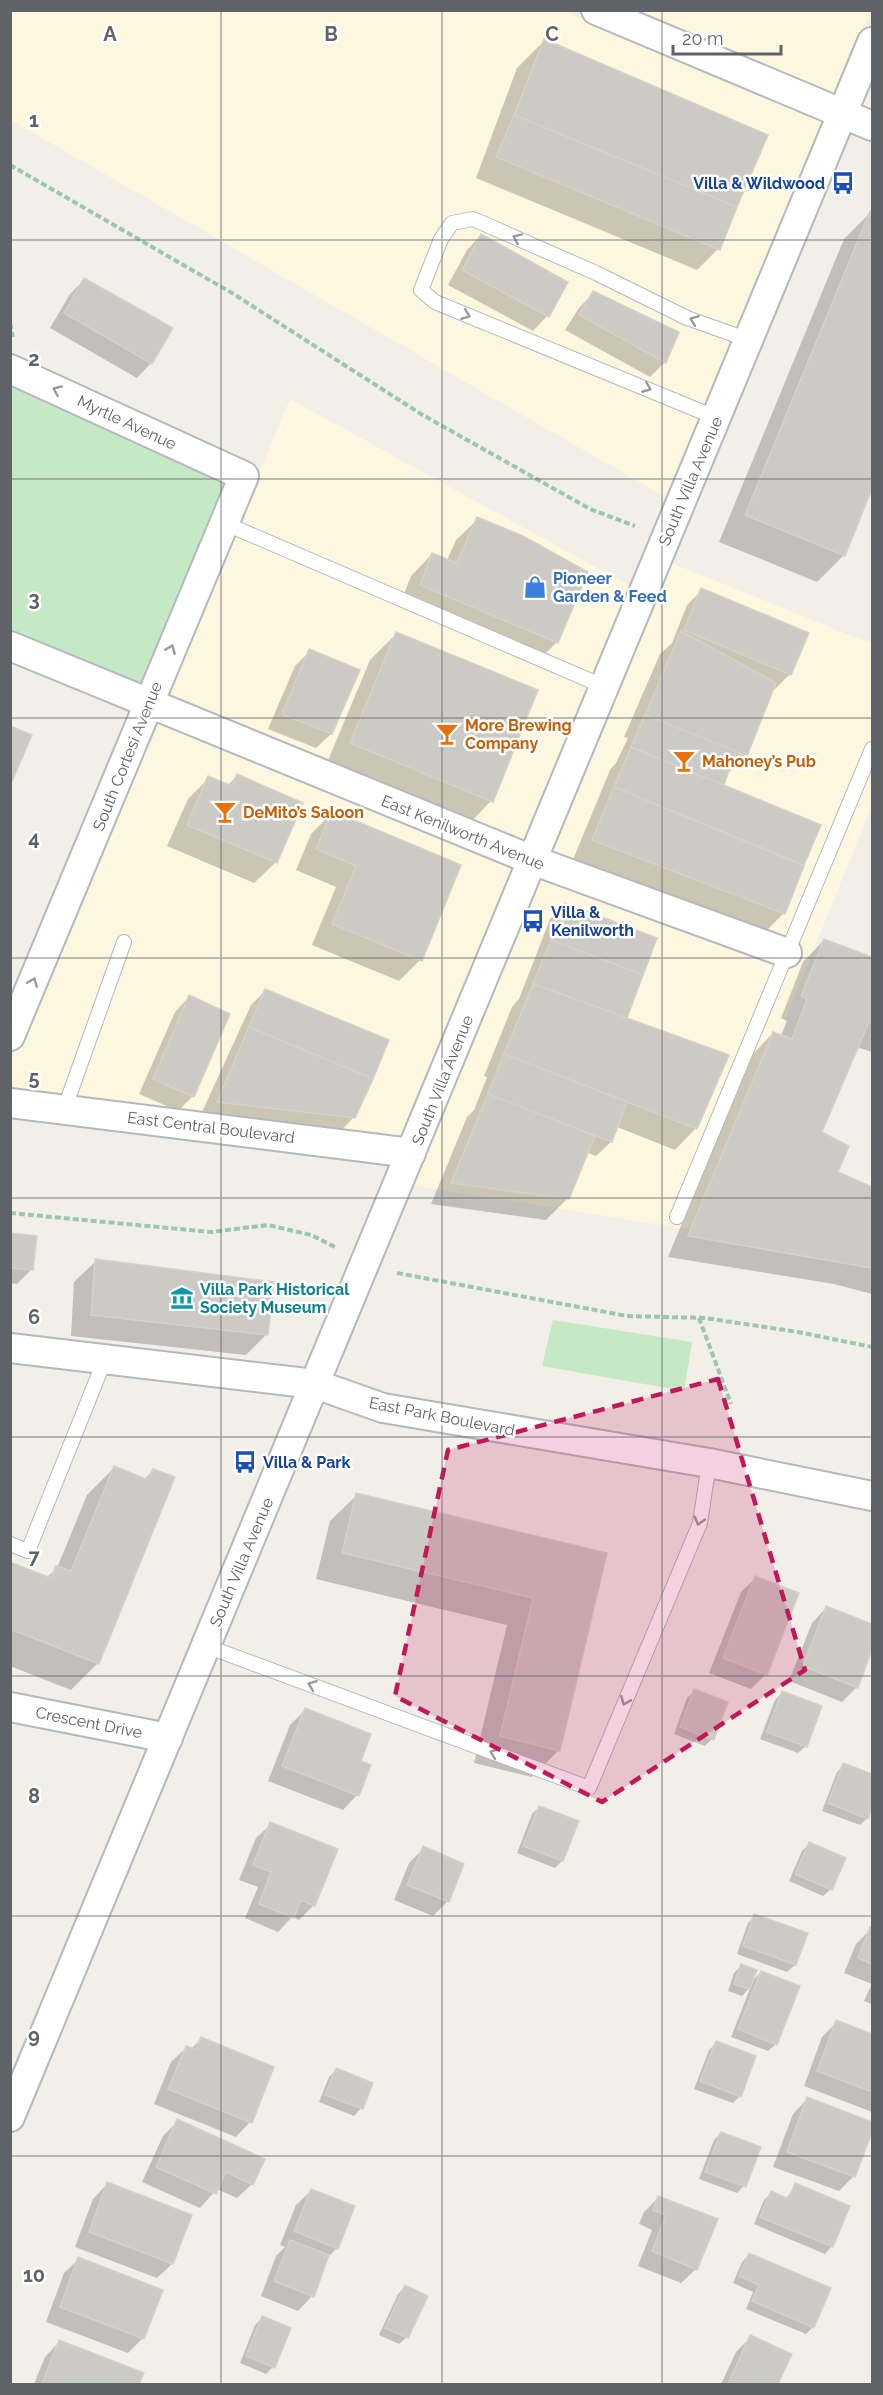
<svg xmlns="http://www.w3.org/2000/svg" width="883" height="2395" font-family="Raleway,sans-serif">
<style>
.commercial{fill:#fef7e0}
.green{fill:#c5e8c5}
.shadow{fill:#0003}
.building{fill:#cccac5;stroke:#d6d1c6;stroke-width:1.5}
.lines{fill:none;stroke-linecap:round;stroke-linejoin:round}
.service-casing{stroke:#b5b8bc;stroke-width:16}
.minor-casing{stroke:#b5b8bc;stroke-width:32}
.path{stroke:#9cc7a9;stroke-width:4;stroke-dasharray:6 3;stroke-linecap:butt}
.service{stroke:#fff;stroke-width:14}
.minor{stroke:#fff;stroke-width:28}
.oneway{stroke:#979a9d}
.marked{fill:#c2185b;fill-opacity:0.2;stroke:#c2185b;stroke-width:4.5;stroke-dasharray:12 8;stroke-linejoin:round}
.grid{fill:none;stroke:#5f6368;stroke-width:1.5;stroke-opacity:0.55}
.labels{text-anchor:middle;stroke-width:5;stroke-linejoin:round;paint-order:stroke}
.transit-label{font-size:16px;font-weight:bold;fill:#164399;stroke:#fff;text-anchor:start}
.street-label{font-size:16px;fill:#5f6368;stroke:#fff}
.shop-label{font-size:16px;font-weight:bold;fill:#366cbe;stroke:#fff;text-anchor:start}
.food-label{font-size:16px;font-weight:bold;fill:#c56008;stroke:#fff;text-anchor:start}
.culture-label{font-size:16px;font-weight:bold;fill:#0d838f;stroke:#fff;text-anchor:start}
.grid-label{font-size:20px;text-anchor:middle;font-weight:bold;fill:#5f6368;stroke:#fff;stroke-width:5;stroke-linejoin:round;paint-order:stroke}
</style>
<rect width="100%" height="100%" fill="#f1efe8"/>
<g class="commercial">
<polygon points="562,10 826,121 665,497 11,120 11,11"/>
<polygon points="625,11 871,11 837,96"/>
<polygon points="290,399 630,586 404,1141 11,1094 11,1061"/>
<polygon points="669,562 872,644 872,805 700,1231 410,1185"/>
</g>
<g class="green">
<polygon points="10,381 231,481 141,690 11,635"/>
<polygon points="553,1320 692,1342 684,1391 542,1366"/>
</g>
<g class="shadow">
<polygon points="544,41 718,249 697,270 476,178 517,68"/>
<polygon points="871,212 872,485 844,555 817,582 719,542 844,239"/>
<polygon points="481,235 547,316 533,331 448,285 467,250"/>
<polygon points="85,279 151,363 137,378 50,328 70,294"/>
<polygon points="593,293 665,362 650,377 565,330 579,308"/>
<polygon points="478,519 557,642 536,663 399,607 411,576 432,554 447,560 456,540"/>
<polygon points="702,590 790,674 775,689 773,688 746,755 726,775 721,785 819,825 784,913 763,934 572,862 610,770 616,763 628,738 624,737 660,654 672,643 687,605"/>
<polygon points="396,634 491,801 465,828 324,770 370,660"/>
<polygon points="310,651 331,734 316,748 268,729 295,666"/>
<polygon points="237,776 276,862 254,883 167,846 188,799 209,778 227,786"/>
<polygon points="332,813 420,960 399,981 312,945 336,887 296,870 311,834"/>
<polygon points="565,905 625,1017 624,1018 696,1128 675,1150 617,1127 611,1142 596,1156 586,1152 567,1199 546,1220 431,1204 467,1117 474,1110 487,1077 484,1076 512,1007 519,999 550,919"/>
<polygon points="824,940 872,958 872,1052 857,1047 820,1133 836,1173 872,1188 872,1294 834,1284 668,1257 752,1055 773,1033 781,1036 787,1021 781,1018 803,962"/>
<polygon points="266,990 354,1117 333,1139 197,1123 251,1005"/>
<polygon points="189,997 193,1096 178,1111 139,1094 175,1012"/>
<polygon points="10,1235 32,1269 17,1284 10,1283"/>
<polygon points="96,1261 267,1334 246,1355 71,1336 74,1282"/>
<polygon points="114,1468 144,1480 153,1470 173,1478 97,1664 71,1690 10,1666 10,1563 46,1578 57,1568 87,1495"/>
<polygon points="357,1495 605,1554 559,1750 532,1777 474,1763 507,1625 316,1579 330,1521"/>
<polygon points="756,1578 766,1674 751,1689 709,1673 741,1592"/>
<polygon points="826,1608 872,1626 872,1645 857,1687 842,1702 789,1681 812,1623"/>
<polygon points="695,1691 712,1739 705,1746 674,1734 687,1698"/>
<polygon points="782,1693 806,1746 798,1753 760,1739 775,1700"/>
<polygon points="305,1710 359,1762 357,1795 343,1810 268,1781 290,1725"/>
<polygon points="844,1765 872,1775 872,1803 867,1818 860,1825 822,1811 837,1772"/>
<polygon points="539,1807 577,1822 562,1861 555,1868 517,1853 532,1814"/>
<polygon points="271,1824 314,1905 299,1920 292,1917 278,1932 245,1918 258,1887 239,1880 256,1838"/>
<polygon points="809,1844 831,1889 823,1896 789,1881 802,1851"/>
<polygon points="424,1848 448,1901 433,1916 394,1900 409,1863"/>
<polygon points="755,1916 806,1934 795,1965 787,1972 737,1954 748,1923"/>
<polygon points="871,1929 872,1930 872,2004 864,2001 872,1984 844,1973 856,1944"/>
<polygon points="741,1966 751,1982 761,1972 776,2044 768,2051 731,2037 751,1986 742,1996 728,1991 734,1973"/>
<polygon points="837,2022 872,2036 872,2112 804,2086 822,2037"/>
<polygon points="201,2039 250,2122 236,2137 154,2104 171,2062 186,2048 191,2049"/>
<polygon points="716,2043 740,2096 733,2103 694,2089 709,2050"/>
<polygon points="336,2070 361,2108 354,2116 319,2102 329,2077"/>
<polygon points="807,2099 872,2124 854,2176 839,2191 773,2167 793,2114"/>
<polygon points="178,2121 252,2184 237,2198 217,2189 200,2208 142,2182 163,2136"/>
<polygon points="721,2133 744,2186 737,2193 699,2179 714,2140"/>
<polygon points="107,2184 190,2216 172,2264 157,2278 75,2247 93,2199"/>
<polygon points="796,2185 832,2246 825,2254 754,2224 764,2200 771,2193 786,2199"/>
<polygon points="311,2191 337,2248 327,2258 312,2296 298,2311 261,2296 276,2256 285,2247 280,2245 296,2205"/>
<polygon points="659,2197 696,2269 681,2283 638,2266 652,2230 639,2224 644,2212"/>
<polygon points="749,2255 813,2327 806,2334 746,2309 753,2292 733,2283 742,2262"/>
<polygon points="79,2259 143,2338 128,2353 46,2322 64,2273"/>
<polygon points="405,2287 407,2337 399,2344 379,2335 398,2294"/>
<polygon points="262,2318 273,2367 266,2374 240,2363 255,2325"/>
<polygon points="751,2337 790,2355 776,2384 721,2384 736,2352"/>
<polygon points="59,2342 142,2373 138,2384 34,2384 45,2357"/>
</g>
<g class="building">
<polygon points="544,39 768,135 737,207 514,115"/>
<polygon points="514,115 737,207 720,250 496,157"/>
<polygon points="870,211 872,211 872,489 845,556 745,515"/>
<polygon points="481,234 568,282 549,317 462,270"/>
<polygon points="84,278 173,328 152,364 64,313"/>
<polygon points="593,291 679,332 666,363 579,315"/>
<polygon points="477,517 523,536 588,572 558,643 420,585 432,553 457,563"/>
<polygon points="701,588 809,633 791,675 684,630"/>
<polygon points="681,631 776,683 747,756 645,715"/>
<polygon points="396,632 538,690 493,802 350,743"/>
<polygon points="309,649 360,670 332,734 282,714"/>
<polygon points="645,715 736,751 724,785 631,747"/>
<polygon points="10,726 32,735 10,786"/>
<polygon points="631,747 821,825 804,865 614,787"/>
<polygon points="237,774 303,803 277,863 187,825 208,776 232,786"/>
<polygon points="614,787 804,866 785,914 592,840"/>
<polygon points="332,811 461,865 422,961 332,924 356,866 316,849"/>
<polygon points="565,903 657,938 643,975 551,940"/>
<polygon points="824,939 872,957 872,1023 869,1022 822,1132 849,1146 838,1172 872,1187 872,1268 688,1236 773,1032 792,1039 807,999 801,996"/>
<polygon points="551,940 643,975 627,1018 533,984"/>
<polygon points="533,984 729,1055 697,1129 504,1054"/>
<polygon points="265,989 389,1040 373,1079 249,1027"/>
<polygon points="189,995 230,1014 194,1097 153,1079"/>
<polygon points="249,1027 373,1079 355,1118 217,1102"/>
<polygon points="504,1054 627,1102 612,1142 488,1094"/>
<polygon points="488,1094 595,1136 569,1199 451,1183"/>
<polygon points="10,1233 37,1236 33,1270 10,1268"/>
<polygon points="95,1259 274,1282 268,1335 91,1315"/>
<polygon points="114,1466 148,1480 153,1469 175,1477 99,1664 10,1629 10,1562 51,1578 56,1566 71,1571"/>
<polygon points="356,1493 607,1553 560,1751 500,1736 533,1598 342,1553"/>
<polygon points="755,1576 799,1593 767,1675 723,1658"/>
<polygon points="826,1606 872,1624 872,1649 858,1688 803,1666"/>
<polygon points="694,1689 728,1702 714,1740 680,1727"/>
<polygon points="782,1691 822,1706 807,1747 767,1732"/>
<polygon points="305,1708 371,1734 361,1761 371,1765 359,1796 282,1766"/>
<polygon points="843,1763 872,1774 872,1808 868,1819 828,1803"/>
<polygon points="539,1806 579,1821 563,1861 523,1846"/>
<polygon points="270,1822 338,1849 315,1906 301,1900 294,1918 259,1904 271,1872 253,1865"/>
<polygon points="809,1842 846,1858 832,1890 795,1874"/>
<polygon points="423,1846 464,1864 449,1902 407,1885"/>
<polygon points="754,1914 808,1933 796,1965 743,1946"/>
<polygon points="870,1927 872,1928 872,1964 858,1958"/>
<polygon points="741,1964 757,1970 750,1989 734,1984"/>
<polygon points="761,1971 800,1986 777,2045 738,2029"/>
<polygon points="836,2020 872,2034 872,2092 817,2071"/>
<polygon points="201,2037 274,2067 252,2123 168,2089 186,2046 196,2049"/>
<polygon points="716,2041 756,2056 741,2097 700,2081"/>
<polygon points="336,2068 373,2083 363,2109 325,2095"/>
<polygon points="807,2097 872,2122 872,2132 855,2177 787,2152"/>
<polygon points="177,2119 265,2159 253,2185 226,2172 216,2194 156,2167"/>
<polygon points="721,2132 761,2147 746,2187 705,2172"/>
<polygon points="107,2182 192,2215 173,2264 89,2232"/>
<polygon points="795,2183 850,2206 833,2247 760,2217 771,2191 789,2199"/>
<polygon points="311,2189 355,2206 338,2249 294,2231"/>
<polygon points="658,2196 718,2219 697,2270 652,2251 666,2215 653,2210"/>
<polygon points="290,2240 329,2255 314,2297 274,2281"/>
<polygon points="749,2253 831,2288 814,2328 752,2301 759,2285 739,2276"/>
<polygon points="78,2257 163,2290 144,2339 60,2307"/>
<polygon points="405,2285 428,2296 408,2338 385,2328"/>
<polygon points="262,2316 291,2328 275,2368 246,2356"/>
<polygon points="750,2335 792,2354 778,2384 728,2384"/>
<polygon points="59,2340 144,2373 139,2384 42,2384"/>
</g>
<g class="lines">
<g class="service-casing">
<g id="service">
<polyline points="717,418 435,302 421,290 441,239 452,223 473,219 596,273 687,318 749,340"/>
<polyline points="224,523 605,687"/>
<polyline points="64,1110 124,942"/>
<polyline points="677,1217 872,749"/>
<polyline points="10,1544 28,1551 105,1359"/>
<polyline points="206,1646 589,1788 700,1523 709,1463"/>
</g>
</g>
<g class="minor-casing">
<g id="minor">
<polyline points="596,10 872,126"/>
<polyline points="10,369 244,476 10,1036"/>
<polyline points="10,646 532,860 787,953"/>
<polyline points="10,1103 411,1153"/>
<polyline points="10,1348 315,1384 383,1408 709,1463 872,1496"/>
<polyline points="10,1707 168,1738"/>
<polyline points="10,2117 872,42"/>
</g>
</g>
<g class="path">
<polyline points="10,165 232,293 421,414 590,509 635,526"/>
<polyline points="10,323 13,337"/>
<polyline points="10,1213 211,1232 268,1225 311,1235 337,1248"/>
<polyline points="397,1273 627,1316 705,1318 798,1332 872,1347"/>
<polyline points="699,1318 731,1404"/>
</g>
<use href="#service" class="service"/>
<use href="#minor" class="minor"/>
</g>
<defs><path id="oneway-chevron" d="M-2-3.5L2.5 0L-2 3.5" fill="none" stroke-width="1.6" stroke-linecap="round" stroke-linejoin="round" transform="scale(1.5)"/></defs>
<g class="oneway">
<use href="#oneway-chevron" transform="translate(517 238) rotate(-156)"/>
<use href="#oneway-chevron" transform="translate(466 315) rotate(21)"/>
<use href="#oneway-chevron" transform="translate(694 320) rotate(-159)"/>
<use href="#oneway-chevron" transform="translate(647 388) rotate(22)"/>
<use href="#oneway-chevron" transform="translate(57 390) rotate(-156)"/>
<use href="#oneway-chevron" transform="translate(171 649) rotate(-67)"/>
<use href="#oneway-chevron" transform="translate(33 982) rotate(-68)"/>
<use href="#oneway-chevron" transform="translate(699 1521) rotate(105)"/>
<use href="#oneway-chevron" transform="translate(312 1685) rotate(-160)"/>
<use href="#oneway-chevron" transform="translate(625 1701) rotate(113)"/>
<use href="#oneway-chevron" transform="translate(494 1753) rotate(-160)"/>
</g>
<path class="marked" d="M718,1379l87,291 -203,132 -207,-106 53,-246z"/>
<path class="grid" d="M221,10v2374M442,10v2374M662,10v2374M10,240h862M10,479h862M10,718h862M10,958h862M10,1198h862M10,1437h862M10,1676h862M10,1916h862M10,2156h862"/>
<defs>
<g id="bus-bare" transform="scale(1.8)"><path d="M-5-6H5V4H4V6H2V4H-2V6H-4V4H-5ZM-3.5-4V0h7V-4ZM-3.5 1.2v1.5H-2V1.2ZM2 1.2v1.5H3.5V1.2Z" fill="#1a4fb4" stroke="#fff" stroke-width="2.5" paint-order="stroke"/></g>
<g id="shop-bare" transform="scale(1.8)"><path d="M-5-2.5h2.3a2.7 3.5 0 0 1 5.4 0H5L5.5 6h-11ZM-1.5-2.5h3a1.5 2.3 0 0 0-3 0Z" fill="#3f7fe0" stroke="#fff" stroke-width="2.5" paint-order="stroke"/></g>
<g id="bar-bare" transform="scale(1.8)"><path d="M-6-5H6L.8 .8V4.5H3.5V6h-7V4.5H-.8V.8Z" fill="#e8710a" stroke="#fff" stroke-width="2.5" paint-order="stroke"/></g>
<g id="museum-bare" transform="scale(1.8)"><path d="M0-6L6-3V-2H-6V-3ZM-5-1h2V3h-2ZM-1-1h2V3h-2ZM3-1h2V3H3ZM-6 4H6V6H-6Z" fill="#0f9aa8" stroke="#fff" stroke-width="2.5" paint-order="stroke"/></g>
</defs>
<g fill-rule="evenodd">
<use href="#bus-bare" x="843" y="183"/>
<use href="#shop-bare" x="535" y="587"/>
<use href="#bar-bare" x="447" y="734"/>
<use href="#bar-bare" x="684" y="761"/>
<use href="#bar-bare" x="225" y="812"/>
<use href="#bus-bare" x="533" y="921"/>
<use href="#museum-bare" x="182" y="1298"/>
<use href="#bus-bare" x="245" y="1462"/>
</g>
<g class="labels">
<g class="transit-label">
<text x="825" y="189" text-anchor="end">Villa &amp; Wildwood</text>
<text x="551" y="918">Villa &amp;<tspan x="551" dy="18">Kenilworth</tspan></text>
<text x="263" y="1468">Villa &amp; Park</text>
</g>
<g class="street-label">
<text transform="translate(127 422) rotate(25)" y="6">Myrtle Avenue</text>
<text transform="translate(690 481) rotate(-67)" y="6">South Villa Avenue</text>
<text transform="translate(127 756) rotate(-68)" y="6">South Cortesi Avenue</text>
<text transform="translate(463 832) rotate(22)" y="6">East Kenilworth Avenue</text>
<text transform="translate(442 1080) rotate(-68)" y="6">South Villa Avenue</text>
<text transform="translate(211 1127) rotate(7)" y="6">East Central Boulevard</text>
<text transform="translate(442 1416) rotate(11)" y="6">East Park Boulevard</text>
<text transform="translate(241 1562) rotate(-67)" y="6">South Villa Avenue</text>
<text transform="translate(89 1722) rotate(11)" y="6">Crescent Drive</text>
</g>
<g class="shop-label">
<text x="553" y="584">Pioneer<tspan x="553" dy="18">Garden &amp; Feed</tspan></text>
</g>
<g class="food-label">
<text x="465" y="731">More Brewing<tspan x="465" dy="18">Company</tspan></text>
<text x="702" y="767">Mahoney’s Pub</text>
<text x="243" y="818">DeMito’s Saloon</text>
</g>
<g class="culture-label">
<text x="200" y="1295">Villa Park Historical<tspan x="200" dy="18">Society Museum</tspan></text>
</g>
</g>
<g class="grid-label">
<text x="110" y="41">A</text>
<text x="331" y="41">B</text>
<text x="552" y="41">C</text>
<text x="34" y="127">1</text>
<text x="34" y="366">2</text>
<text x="34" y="606">3</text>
<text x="34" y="845">4</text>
<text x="34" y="1085">5</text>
<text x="34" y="1324">6</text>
<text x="34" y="1564">7</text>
<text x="34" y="1803">8</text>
<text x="34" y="2043">9</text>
<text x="34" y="2282">10</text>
</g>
<rect width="883" height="2395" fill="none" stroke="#5f6368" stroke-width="24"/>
<path d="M673 45v9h108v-9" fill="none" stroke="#5f6368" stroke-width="3"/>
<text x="682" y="45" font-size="18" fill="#5f6368" stroke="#ffffff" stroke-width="4.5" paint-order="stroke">20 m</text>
</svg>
